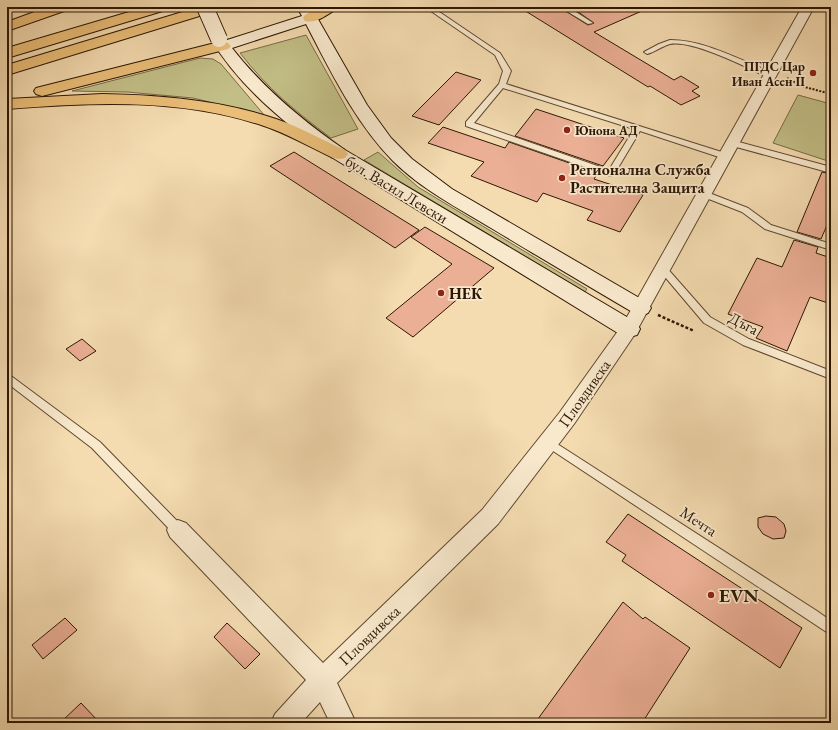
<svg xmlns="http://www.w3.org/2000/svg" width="838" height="730" font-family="'EB Garamond',serif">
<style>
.green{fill:#c2be86;stroke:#786a45}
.building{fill:#ebaf95;stroke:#2d1704}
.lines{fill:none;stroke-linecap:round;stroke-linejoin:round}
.lane-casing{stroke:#5f482f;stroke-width:2}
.street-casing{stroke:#5f482f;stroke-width:2}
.secondary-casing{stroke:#2d1704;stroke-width:2}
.primary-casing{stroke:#2d1704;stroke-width:2}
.path-far1{stroke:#2d1704;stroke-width:2;stroke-dasharray:2 1.5;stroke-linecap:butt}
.path{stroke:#2d1704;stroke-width:2.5;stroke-dasharray:3 2;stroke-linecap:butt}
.lane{fill:#f8e8cc;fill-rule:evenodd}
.street{fill:#f8e8cc;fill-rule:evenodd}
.secondary{fill:#f8e8cc;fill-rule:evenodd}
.primary{fill:#eabe78;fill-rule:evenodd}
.secondary-bridge-casing{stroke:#2d1704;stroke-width:18;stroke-linecap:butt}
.secondary-bridge{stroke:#f8e8cc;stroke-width:16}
.poi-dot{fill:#8f2418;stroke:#f8e8cc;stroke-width:1.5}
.labels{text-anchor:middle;stroke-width:3.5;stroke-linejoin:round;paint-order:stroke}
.far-poi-label{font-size:13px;font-weight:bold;fill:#2d1704;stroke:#f8e8cc;text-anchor:end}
.poi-label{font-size:16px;font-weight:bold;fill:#2d1704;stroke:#f8e8cc;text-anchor:start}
.street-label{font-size:16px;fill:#2d1704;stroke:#f8e8cc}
.near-poi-label{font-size:19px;font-weight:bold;fill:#2d1704;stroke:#f8e8cc;text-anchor:start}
</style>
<rect width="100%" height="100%" fill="#f4dbb0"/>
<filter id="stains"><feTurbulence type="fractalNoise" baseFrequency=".005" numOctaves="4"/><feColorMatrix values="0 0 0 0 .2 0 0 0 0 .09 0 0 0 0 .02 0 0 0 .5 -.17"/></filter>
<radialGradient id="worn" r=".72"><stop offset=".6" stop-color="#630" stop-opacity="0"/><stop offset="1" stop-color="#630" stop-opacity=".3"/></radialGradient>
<g class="green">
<path d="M306,35l52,94 -27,9c-36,-27 -63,-49 -91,-85z"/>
<polygon points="200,58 213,59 221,64 265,116 193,98 127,92 72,91"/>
<polygon points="798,95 831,104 831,162 773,143"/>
<polygon points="378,152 418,187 587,289 585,292 364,160"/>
</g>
<g class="building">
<polygon points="519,7 559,7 588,25 594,23 571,7 651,7 594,32 674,80 681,76 699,87 692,91 700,96 681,105 650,86 648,87"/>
<polygon points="456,72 481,80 439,125 412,116"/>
<polygon points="536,109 624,138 603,166 515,136"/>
<polygon points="443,127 505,148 509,142 598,173 594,179 643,195 620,232 587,220 593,211 543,193 537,202 471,176 484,162 428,143"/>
<polygon points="294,152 419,230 395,248 270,166"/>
<polygon points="822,172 831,174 831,216 821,239 797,232"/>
<polygon points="425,227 494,268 413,337 386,318 452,264 411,237"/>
<polygon points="794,240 818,247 816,253 831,258 831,304 810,297 787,351 756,338 763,327 728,314 757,258 782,267"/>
<polygon points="82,339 96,351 80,361 66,349"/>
<polygon points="628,514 802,628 780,668 622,561 626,555 606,542"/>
<polygon points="766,516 776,517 784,524 786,531 784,538 773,539 763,534 758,527 758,518"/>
<polygon points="623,602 643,619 645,617 690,648 642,723 535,723"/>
<polygon points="65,618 77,630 43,659 32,645"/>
<polygon points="227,623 260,654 245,669 214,637"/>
<polygon points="81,703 100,723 60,723"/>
</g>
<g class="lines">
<g class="lane-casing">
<g id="lane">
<path d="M425,7h7l68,46 11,18 -5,13 222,70 1,2 -4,2h-3l-82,-27 -25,42 -4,3 -145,-50v-4l33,-38 4,-13 -8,-16zM503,88l131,41 -25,41 -135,-47z"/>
<polygon points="560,7 568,7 593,23 588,24"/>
<path d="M670,40c29,0 58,14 84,25 6,3 15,5 20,10l-4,2h-3c-21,-10 -74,-37 -97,-33 -8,2 -15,8 -23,10l-3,-2 15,-8z"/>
<polygon points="729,141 735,141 831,167 831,173 729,145"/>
<polygon points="704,191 748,208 771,225 831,244 831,250 765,229 742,212 701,196 700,194"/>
<polygon points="663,266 666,267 710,317 749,339 831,371 831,379 743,345 704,323 660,271 658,269 660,267"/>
<polygon points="7,373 100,442 182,526 184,530 182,534 178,535 174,534 92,448 7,383"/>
<polygon points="548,438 817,611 831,621 831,635 544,445 543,442 544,439"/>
</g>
</g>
<g class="street-casing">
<polygon id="street" points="802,7 814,7 635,334 574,424 498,524 337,683 356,723 330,723 320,702 301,723 271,723 275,714 306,680 170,537 167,530 170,523 178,520 186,523 323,663 482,510 560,412 623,324"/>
</g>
<g class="secondary-casing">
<path id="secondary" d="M297,7h14l56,98 24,33 21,21 40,30 196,114 3,5 -3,5 -7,3 -7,-3c-48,-28 -96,-57 -143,-85 -33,-20 -70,-39 -98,-67 -38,-39 -62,-89 -87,-137l-74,24c32,41 71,73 113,102l292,173 3,6 -3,6 -8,2 -8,-2 -288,-177c-46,-33 -93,-70 -122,-119l3,-3 5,-2 5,2 3,4 75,-24z"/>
</g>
<g class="primary-casing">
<g id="primary">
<polygon points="48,7 69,7 67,10 7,31 7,22"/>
<polygon points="146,7 168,7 166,10 7,58 7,48"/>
<polygon points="199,7 221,7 219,10 7,75 7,65"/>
<path d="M319,7h18l-2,3c-9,5 -19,14 -30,11l-2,-3 2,-3z"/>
<polygon points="223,41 228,43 231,46 228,49 42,96 36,94 34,91 36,88"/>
<path d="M102,94c59,1 118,6 174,25 24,8 46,21 69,31l3,4 -3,4 -6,1 -6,-1c-23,-11 -45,-24 -69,-32 -82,-28 -172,-24 -257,-17v-10z"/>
</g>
</g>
<polyline class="path-far1" points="787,78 801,86 831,94"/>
<polyline class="path" points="658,315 694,331"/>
<use href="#lane" class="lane"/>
<use href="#street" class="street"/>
<use href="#secondary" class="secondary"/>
<use href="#primary" class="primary"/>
<g class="secondary-bridge-casing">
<polyline id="secondary-bridge" points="205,7 219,39"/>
</g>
<use href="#secondary-bridge" class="secondary-bridge"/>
</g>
<g class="poi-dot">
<circle cx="813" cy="73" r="4"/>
<circle cx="567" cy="130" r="4"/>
<circle cx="562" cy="178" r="4"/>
<circle cx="441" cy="293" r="4"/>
<circle cx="711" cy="595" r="4"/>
</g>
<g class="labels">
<g class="far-poi-label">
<text x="805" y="71">ПГДС Цар<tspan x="805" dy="15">Иван Асен II</tspan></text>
<text x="575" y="135" text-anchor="start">Юнона АД</text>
</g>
<g class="poi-label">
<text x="570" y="175">Регионална Служба<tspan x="570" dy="18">Растителна Защита</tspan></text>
<text x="449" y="299">НЕК</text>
</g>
<g class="street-label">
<text transform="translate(397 189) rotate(31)" y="6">бул. Васил Левски</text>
<text transform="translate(744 323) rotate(27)" y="6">Дъга</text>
<text transform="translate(584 393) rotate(-55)" y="6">Пловдивска</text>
<text transform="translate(699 521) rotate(33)" y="6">Мечта</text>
<text transform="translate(369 635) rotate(-44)" y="6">Пловдивска</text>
</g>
<g class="near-poi-label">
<text x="719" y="602">EVN</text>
</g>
</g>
<rect width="838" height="730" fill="none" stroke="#f4dbb0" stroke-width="24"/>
<rect x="8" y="8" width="822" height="714" fill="none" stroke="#2d1704" stroke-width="2"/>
<rect x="12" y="12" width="814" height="706" fill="none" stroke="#2d1704"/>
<rect width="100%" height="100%" filter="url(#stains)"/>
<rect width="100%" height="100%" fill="url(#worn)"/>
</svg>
